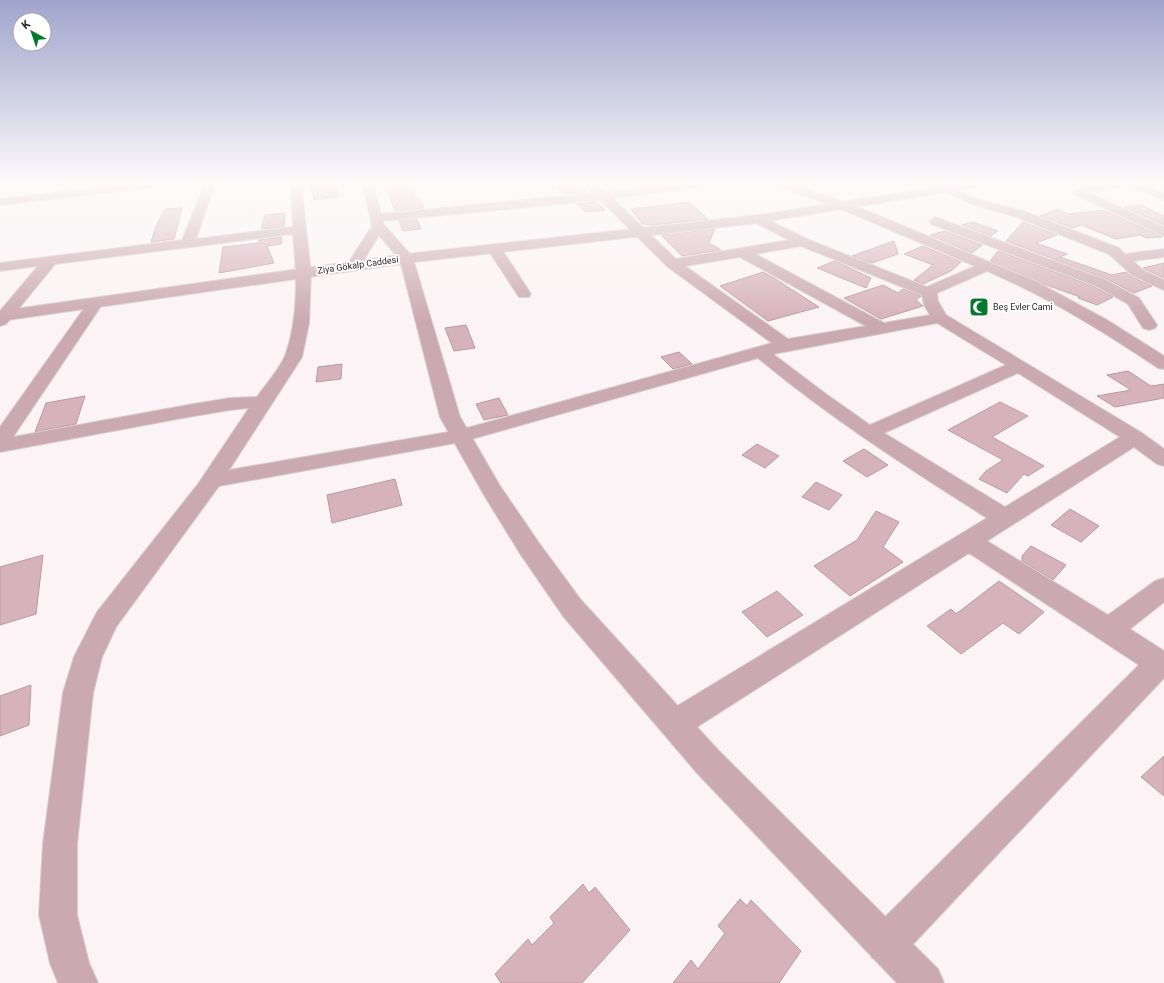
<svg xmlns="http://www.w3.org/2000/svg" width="1164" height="983" font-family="Roboto,sans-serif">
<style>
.building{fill:#d6b2bd;stroke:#bc98a3}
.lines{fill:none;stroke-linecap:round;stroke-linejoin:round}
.minor-casing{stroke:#d6cdcf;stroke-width:2}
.tertiary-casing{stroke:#d6cdcf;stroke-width:2}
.minor{fill:#cba9b3;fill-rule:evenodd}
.tertiary{fill:#cba9b3;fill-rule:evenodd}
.labels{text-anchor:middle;stroke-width:4;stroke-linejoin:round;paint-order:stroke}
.far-street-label{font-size:9px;fill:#2b1e22;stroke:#fff}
.far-poi-label{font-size:9px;fill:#2b1e22;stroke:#fff;text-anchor:start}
</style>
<rect width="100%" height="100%" fill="#fbf3f5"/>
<g class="building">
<polygon points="311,184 336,184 339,197 314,200"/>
<polygon points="405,184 422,202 424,208 395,211 386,186"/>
<polygon points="575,184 585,192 565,194 557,187"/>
<polygon points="596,202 605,210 585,212 576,204"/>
<polygon points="689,202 708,219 652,225 642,224 631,209"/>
<polygon points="1141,205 1164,216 1164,225 1124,207"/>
<polygon points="182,208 174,239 151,242 156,226 165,209"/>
<polygon points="1058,209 1068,214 1104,210 1162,237 1146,238 1140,235 1116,239 1081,225 1073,228 1040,216"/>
<polygon points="285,213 284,227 261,229 265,215"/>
<polygon points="417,219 421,229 403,231 399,221"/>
<polygon points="973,222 998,231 991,236 962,225"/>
<polygon points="1023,222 1057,235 1036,243 1067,254 1060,257 1112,275 1126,272 1132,277 1152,286 1134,293 1107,279 1006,241"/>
<polygon points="715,229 709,243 721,250 682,256 661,235"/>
<polygon points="945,231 982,245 972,253 930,235"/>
<polygon points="282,237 281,244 267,246 274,263 219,273 223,247 258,243 259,240"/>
<polygon points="894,241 898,254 872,263 852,256"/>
<polygon points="923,246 961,262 951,271 923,284 914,280 933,265 904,254"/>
<polygon points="998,251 1095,287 1113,297 1097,305 1078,298 1080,297 1041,283 990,261"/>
<polygon points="835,261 871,278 866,288 817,268"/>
<polygon points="1164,263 1164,278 1143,268"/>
<polygon points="763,272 774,278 819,307 768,321 720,286"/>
<polygon points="883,285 898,293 903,289 921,296 916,300 923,306 881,319 844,298"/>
<polygon points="466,325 475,348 454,351 445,328"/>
<polygon points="679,352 692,364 673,369 661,357"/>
<polygon points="342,364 341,379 316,382 318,367"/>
<polygon points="1128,371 1151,386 1164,384 1164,398 1115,407 1097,396 1131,390 1107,375"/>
<polygon points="85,396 76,424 35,432 46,403"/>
<polygon points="499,398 508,415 484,420 476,404"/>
<polygon points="1000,402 1028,416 992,437 1044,466 1028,476 1024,474 1007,493 979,479 986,471 1003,460 948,430"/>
<polygon points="757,444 779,456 765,468 742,455"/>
<polygon points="864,449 888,465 867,477 843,461"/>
<polygon points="395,479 402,505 332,523 327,495"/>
<polygon points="816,482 842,495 829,510 802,497"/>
<polygon points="1070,509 1099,526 1081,542 1051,525"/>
<polygon points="876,511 899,522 883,547 903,562 850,596 814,566 857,540"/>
<polygon points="1031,546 1066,565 1053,580 1022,561 1022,556"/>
<polygon points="43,555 36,614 0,625 0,567"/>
<polygon points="999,581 1044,612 1019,634 1003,623 961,654 927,626 951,609 956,614"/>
<polygon points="777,591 803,615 767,637 742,612"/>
<polygon points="31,685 29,725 0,736 0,696"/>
<polygon points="1164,756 1164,796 1141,777"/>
<polygon points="583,884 589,893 595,887 630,930 582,983 501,983 495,974 528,939 532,945 554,923 550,917"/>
<polygon points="740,899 747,906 751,900 801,951 779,983 673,983 691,960 698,969 725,933 718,926"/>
</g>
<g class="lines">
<g class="minor-casing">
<g id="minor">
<polygon points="126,184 158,184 153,187 0,205 0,199"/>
<path d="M205,184h10l-19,55 97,-12 -2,-43h10l10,88 -2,51 -7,34 -73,113 231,-40 312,-87 -104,-76 -68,-67 -217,21 1,4 27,30 2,3 -2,3h-10l-22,-26 -20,33h-10l-2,-3 25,-39 -9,-42h10l8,30 213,-21 -5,-5 6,-3 4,1 7,6 69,-8h30l-5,3 -88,11 64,61 113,-19 -35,-18 -2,-3 6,-4 49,24 120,48 48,-21 -120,-51 -75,-29 -1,-2h15l69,25 172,72 72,39 57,36v13l-6,-1c-55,-37 -110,-71 -171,-97l-50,22 1,8 8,14 196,118 22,16v17l-7,-2 -23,-17 -147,94 121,74 47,-34 9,-3v24l-34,27 34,22v27l-264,280 -14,5 -14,-5 -5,-14 5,-14 267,-265 -170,-112 -283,181 -11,4 -11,-4 -4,-10 4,-10 323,-196c-79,-50 -157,-100 -229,-160l-297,84 -242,44 -103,141 -14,30 -9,36 -16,151v71l12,48 9,20h-40l-8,-20 -11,-48 4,-71 20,-151 11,-36 23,-45 101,-128 51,-76 -19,2 -42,7 -188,35v-25l90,-127h10l3,3 -90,134 175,-32 42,-7 27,-1c9,-13 22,-27 28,-41 14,-38 12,-82 8,-122l-238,30 -49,60 -6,2v-15l38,-45 -38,5v-8l182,-23zM801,246l121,49 2,10 6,10 -46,8 -129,-69zM740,257l126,69 -78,13 -103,-73zM937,323l69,42 -136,60 -44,-31 -53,-40zM1018,373l102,64 -115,70 -121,-74z"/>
<polygon points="1098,184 1126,184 1121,187 1087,192 1164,227 1164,236 1074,194 1072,192 1080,187"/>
<polygon points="1130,184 1144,184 1164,193 1164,200 1131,186"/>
<polygon points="948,186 980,200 1021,210 1119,248 1125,254 1164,249 1164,257 1133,261 1143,270 1164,280 1164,290 1133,276 1109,254 1013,216 972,204 944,191 942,189 944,187"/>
<polygon points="935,217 1106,280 1139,298 1157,325 1155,328 1149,330 1143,328 1128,304 1096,286 931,224 929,221"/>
<polygon points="494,244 499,245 531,294 529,297 519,297 517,294 487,248 489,245"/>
</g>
</g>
<g class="tertiary-casing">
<polygon id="tertiary" points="957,184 982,184 977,187 758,223 414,262 460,417 500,486 539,543 581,600 719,751 938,969 944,983 897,983 697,773 563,616 521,555 484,495 440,417 401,264 0,321 0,311 406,254 758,215"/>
</g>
<use href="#minor" class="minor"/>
<use href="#tertiary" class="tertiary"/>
</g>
<linearGradient id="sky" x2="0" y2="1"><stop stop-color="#a0a4cd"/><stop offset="0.57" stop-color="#fdfafa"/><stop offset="1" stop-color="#fdfafa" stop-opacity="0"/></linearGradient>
<rect width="1164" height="321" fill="url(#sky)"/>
<defs>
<g id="mosque-square" transform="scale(1)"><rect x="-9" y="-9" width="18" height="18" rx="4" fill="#06792e" stroke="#fff"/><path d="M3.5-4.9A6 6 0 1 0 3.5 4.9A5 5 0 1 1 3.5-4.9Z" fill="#fff"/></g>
</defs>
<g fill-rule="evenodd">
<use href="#mosque-square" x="979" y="307"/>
</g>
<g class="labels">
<g class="far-street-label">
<text transform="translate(358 265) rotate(-8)" y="3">Ziya Gökalp Caddesi</text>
</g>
<g class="far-poi-label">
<text x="993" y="310">Beş Evler Cami</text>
</g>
</g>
<g transform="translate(32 32) rotate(320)"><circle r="19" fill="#ffffff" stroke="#aaa5a7"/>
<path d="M0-3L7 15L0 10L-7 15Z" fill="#06792e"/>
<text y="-6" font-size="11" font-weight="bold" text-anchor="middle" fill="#2b1e22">K</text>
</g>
</svg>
